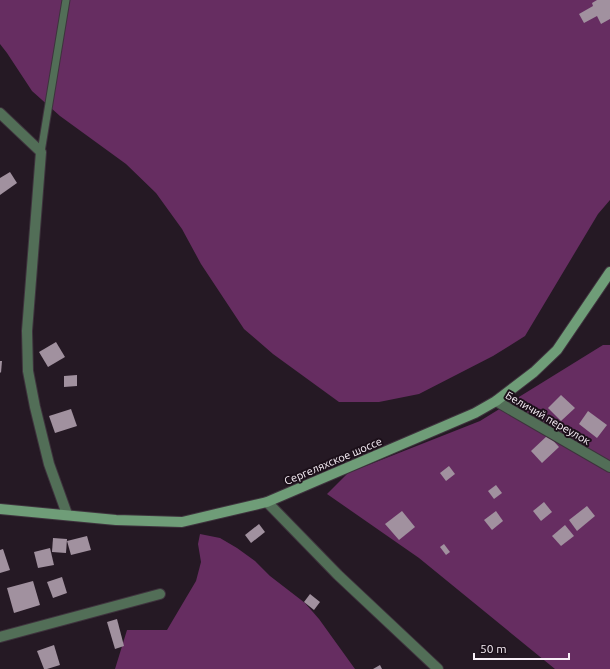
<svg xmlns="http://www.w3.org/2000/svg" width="610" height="669" font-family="Ubuntu,sans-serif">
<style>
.forest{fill:#662d61}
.building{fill:#a1919f}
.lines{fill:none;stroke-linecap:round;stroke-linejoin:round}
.service-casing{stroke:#3e333d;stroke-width:9}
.minor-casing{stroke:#3e333d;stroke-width:12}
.secondary-casing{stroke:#3e333d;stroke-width:12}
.service{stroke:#526e57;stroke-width:7}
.minor{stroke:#526e57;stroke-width:10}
.secondary{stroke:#6f9d78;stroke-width:10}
.labels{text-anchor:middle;stroke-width:4;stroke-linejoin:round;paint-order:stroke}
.street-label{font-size:11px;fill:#f9f0f8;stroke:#1c101a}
</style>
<rect width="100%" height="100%" fill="#251924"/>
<g class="forest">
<polygon points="0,0 610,0 610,200 598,214 525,336 493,356 419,394 379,402 339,402 273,354 244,329 201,264 182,229 156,193 126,164 60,116 32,91 7,53 0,44"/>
<polygon points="603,345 610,345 610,669 555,669 419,558 327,494 348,473 480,421"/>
<polygon points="200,534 220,538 237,548 255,561 270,576 305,603 319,619 355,669 115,669 127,630 167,630 196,581 201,562 198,544"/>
</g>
<g class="building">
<polygon points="597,0 610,0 610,19 601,24 597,16 584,23 579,14 593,6 592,3"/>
<polygon points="10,172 17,183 0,195 0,178"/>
<polygon points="56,342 65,357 48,367 39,352"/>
<polygon points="0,361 2,361 1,373 0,372"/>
<polygon points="77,375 77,386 64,387 64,376"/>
<polygon points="561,395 575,408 561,421 548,408"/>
<polygon points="71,409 77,426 55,433 49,416"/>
<polygon points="588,411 607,425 597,438 579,424"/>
<polygon points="548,435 559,447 542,463 531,451"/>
<polygon points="449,466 455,474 446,481 440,473"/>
<polygon points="496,485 502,493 494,499 488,491"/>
<polygon points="544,502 552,512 541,521 533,511"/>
<polygon points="587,506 595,516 577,531 569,520"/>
<polygon points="402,511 415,527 399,540 385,524"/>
<polygon points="496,511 503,521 492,530 484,520"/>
<polygon points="259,524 265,532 251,543 245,535"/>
<polygon points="565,525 574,536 561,546 552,536"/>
<polygon points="87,536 91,550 71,555 67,541"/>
<polygon points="53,538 67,539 66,553 52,552"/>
<polygon points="444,544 450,552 446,555 440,547"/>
<polygon points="50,548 54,565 38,568 34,552"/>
<polygon points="3,549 10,570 0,573 0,550"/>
<polygon points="62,577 67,593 53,598 47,582"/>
<polygon points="33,581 40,605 14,613 7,588"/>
<polygon points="310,594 320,602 314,610 304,602"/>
<polygon points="117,619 124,646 115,649 107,622"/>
<polygon points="54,645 60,665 47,669 44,669 37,651"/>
<polygon points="380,665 382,669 373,669"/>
</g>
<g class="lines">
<g class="service-casing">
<polyline id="service" points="41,152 66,0"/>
</g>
<g class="minor-casing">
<g id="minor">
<polyline points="0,113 41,152 27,331 28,371 35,407 49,464 67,514"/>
<polyline points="496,401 610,467"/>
<polyline points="267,502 338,575 438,669"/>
<polyline points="0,637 160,594"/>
</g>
</g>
<g class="secondary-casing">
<polyline id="secondary" points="0,509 116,520 182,522 267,502 475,413 496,401 534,372 557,350 610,272"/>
</g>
<use href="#service" class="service"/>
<use href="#minor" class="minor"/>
<use href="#secondary" class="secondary"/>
</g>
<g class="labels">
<g class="street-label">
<text transform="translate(548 418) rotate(30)" y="4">Беличий переулок</text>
<text transform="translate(333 461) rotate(-23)" y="4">Сергеляхское шоссе</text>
</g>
</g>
<path d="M474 653v6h95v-6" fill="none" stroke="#f9f0f8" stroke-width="2"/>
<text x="480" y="653" font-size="12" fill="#f9f0f8" stroke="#1c101a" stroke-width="3" paint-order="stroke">50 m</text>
</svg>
